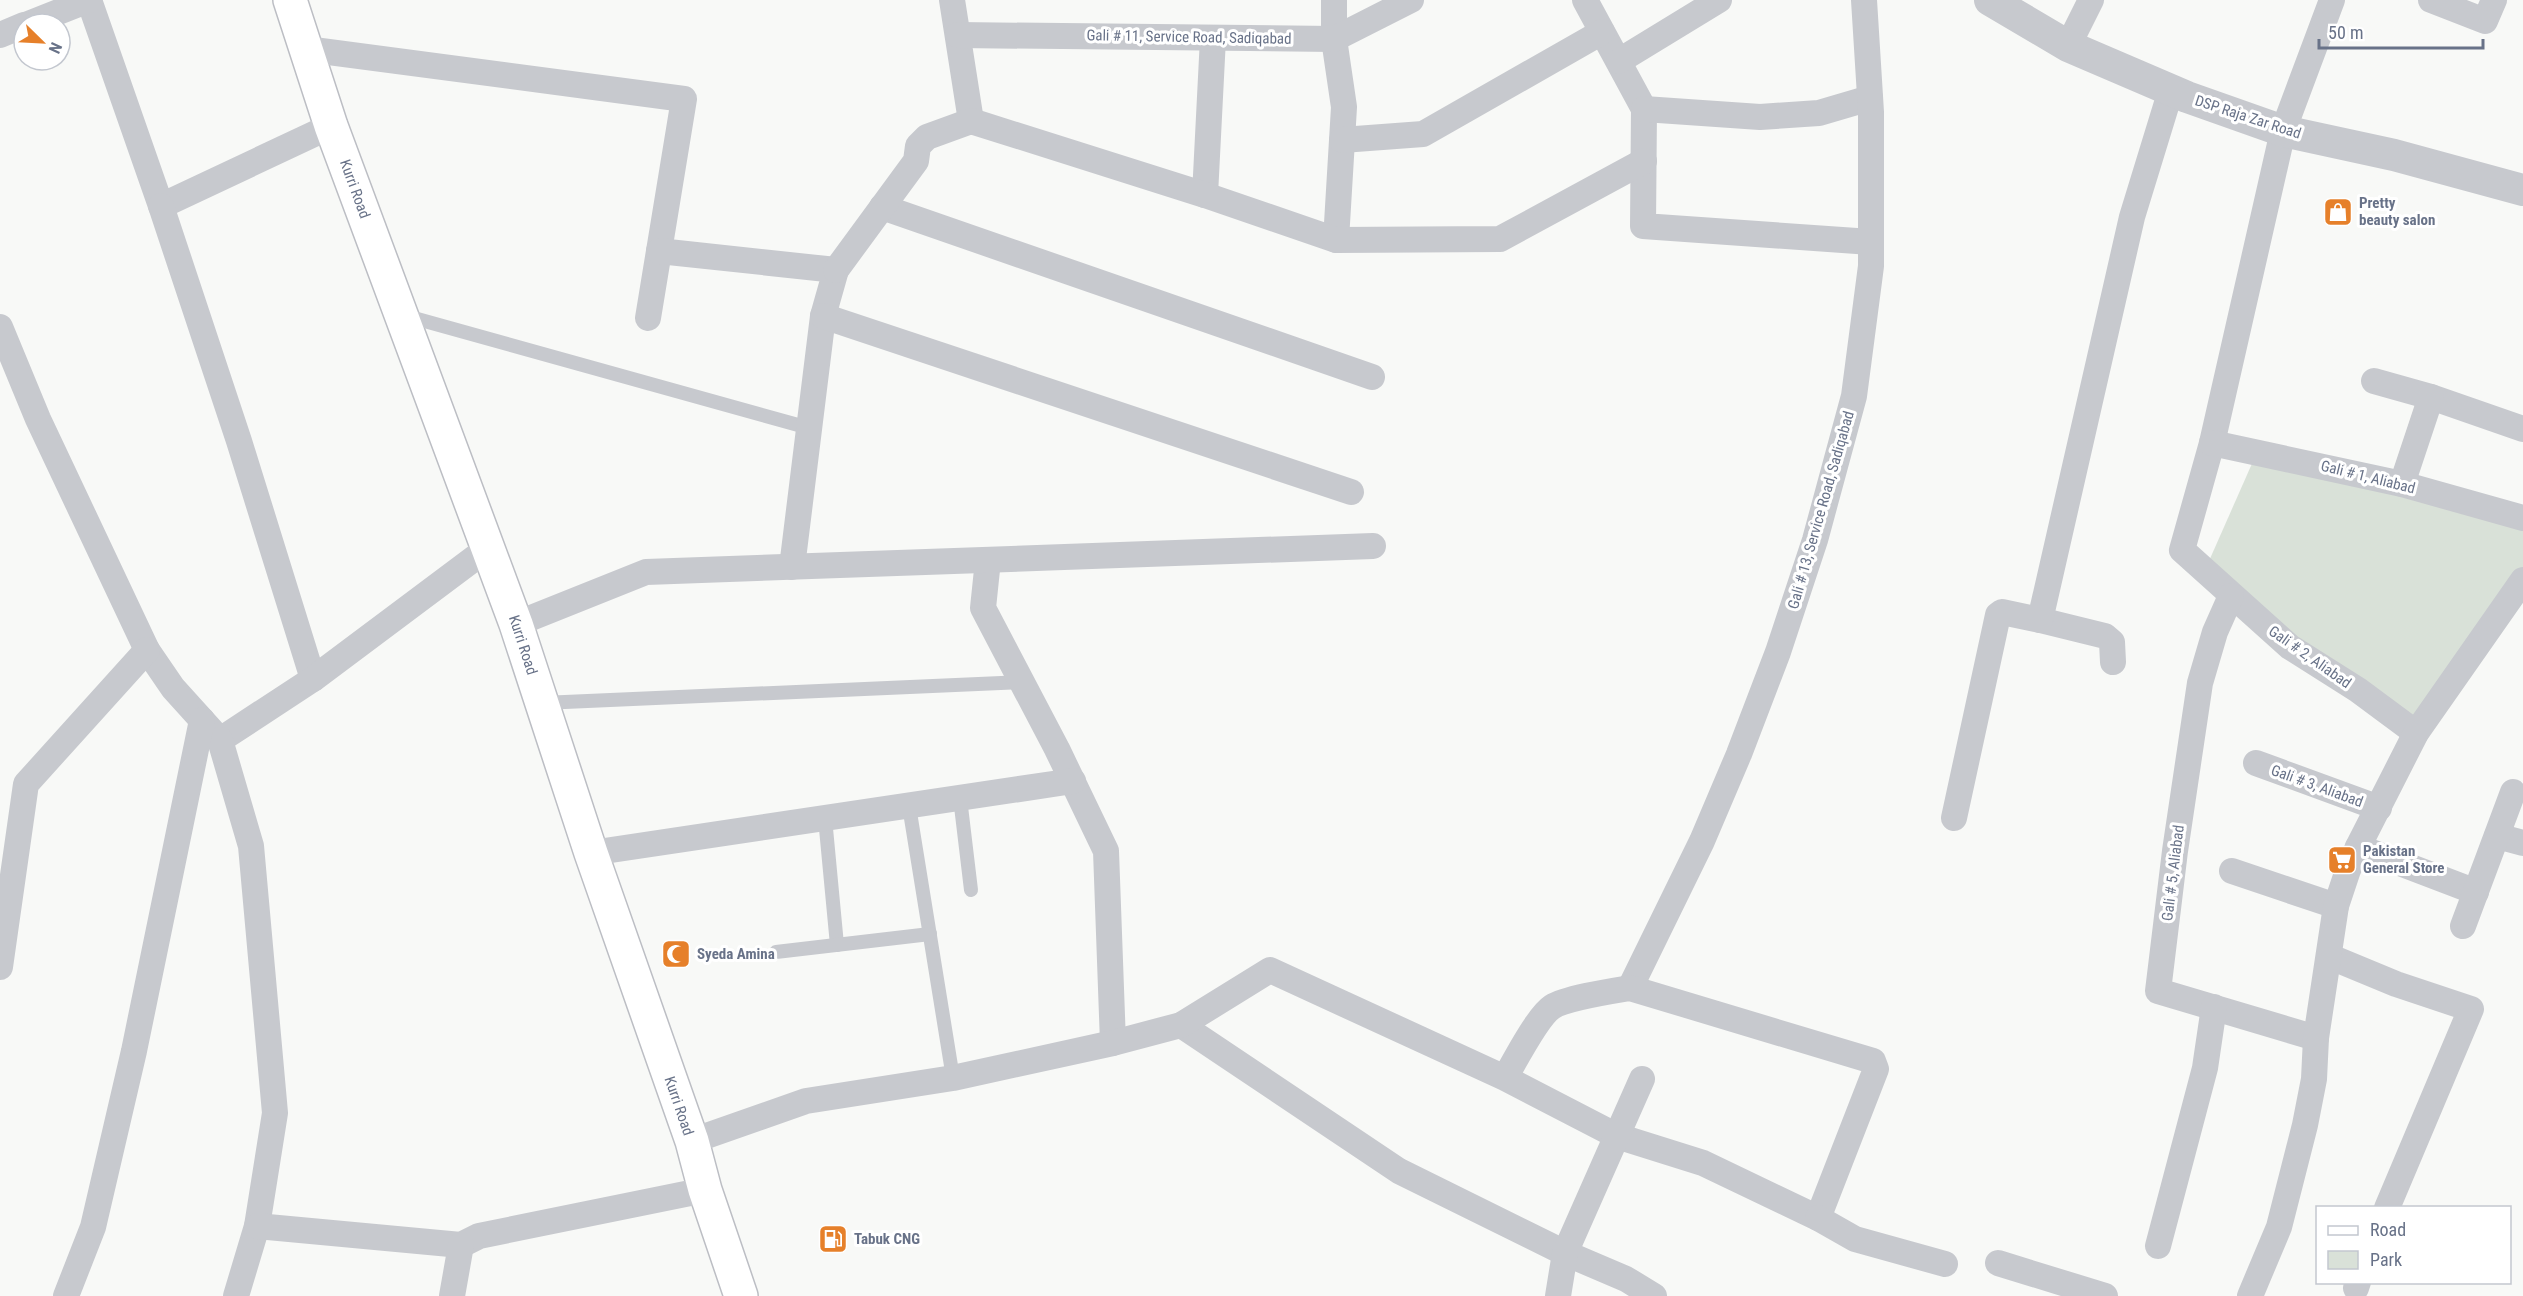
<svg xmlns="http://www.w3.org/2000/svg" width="2523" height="1296" font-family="'Roboto Condensed',sans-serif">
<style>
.green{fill:#d9e1d8}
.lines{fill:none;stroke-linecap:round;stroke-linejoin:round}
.secondary-casing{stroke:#bcbec4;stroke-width:36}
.service{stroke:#c7c9ce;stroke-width:14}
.minor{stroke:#c7c9ce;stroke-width:26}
.tertiary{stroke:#c7c9ce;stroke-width:32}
.secondary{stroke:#fff;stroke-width:33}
.labels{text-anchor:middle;stroke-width:6;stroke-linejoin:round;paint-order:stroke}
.street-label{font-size:15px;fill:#687288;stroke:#fff}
.poi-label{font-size:15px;font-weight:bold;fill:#687288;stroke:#fff;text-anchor:start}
</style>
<rect width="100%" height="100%" fill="#f8f9f7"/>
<polygon class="green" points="2254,459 2523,525 2523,568 2415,724 2280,631 2209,561"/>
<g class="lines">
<g class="secondary-casing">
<polyline id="secondary" points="290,0 331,126 516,624 591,853 692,1141 705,1190 741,1296"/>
</g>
<g class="service">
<polyline points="403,315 809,428"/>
<polyline points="542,703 1023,682"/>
<polyline points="960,798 971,890"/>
<polyline points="909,806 953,1078"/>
<polyline points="825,818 837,945"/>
<polyline points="776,952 930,934"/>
</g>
<g class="minor">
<polyline points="89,0 161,206 331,126"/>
<polyline points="952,0 971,121"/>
<polyline points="1334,0 1334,39 1344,107 1336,240"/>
<polyline points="1585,0 1644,109 1643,226 1871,242"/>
<polyline points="2332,0 2283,131 2212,443 2182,550 2290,647 2358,690 2416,733"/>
<polyline points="2431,0 2485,21 2494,0"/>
<polyline points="28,24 89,0"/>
<polyline points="0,35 24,25"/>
<polyline points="958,35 1334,39 1411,0"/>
<polyline points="2068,46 2091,0"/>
<polyline points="306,49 684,99 648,318"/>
<polyline points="1619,61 1719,0"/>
<polyline points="1644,109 1760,117 1819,113 1870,98"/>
<polyline points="1342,140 1423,134 1602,32"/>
<polyline points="1205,195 1213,38"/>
<polyline points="161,206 239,441 313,679"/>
<polyline points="882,207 1372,377"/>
<polyline points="659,251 836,270 823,316 792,567"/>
<polyline points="836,270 916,161 918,146 927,137 971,121 1205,195 1336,240 1500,239 1644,161"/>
<polyline points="823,316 1351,492"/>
<polyline points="0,327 38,419 147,650 173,688 220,740 313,679 488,548"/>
<polyline points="2374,381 2431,397 2523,429"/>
<polyline points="2212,443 2402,484 2523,518"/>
<polyline points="2402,484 2431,397"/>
<polyline points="988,560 983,608 1057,749 1106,851 1113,1043"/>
<polyline points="2231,596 2215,632 2200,683 2175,851 2158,991 2316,1038"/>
<polyline points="2040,620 2105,636 2112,642 2113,662"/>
<polyline points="516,624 646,572 1373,546"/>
<polyline points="220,740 251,846 275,1113 257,1226 236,1296"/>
<polyline points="2256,763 2379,808"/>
<polyline points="1954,818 1998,615 2002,612 2040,620 2132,217 2171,90"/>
<polyline points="2497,836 2523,843"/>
<polyline points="2358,847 2476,892"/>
<polyline points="591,853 1073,781"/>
<polyline points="2232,871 2336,906"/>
<polyline points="2463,926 2513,792"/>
<polyline points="2329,960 2338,960 2396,984 2471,1009 2387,1208"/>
<polyline points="0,967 26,784 147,650"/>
<polyline points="1630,988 1702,841 1739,754 1778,652 1815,540 1854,396 1871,266 1871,112 1864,0"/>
<polyline points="1181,1025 1399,1171 1565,1253 1626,1279 1654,1296"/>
<path d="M692,1141l114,-40 147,-23 160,-35 68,-18 89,-55 235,108 112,58 86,27 115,55 58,-149 -3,-8 -243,-73c-18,3 -64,10 -78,19 -14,9 -38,55 -47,71"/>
<polyline points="1818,1218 1855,1239 1945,1264"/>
<polyline points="257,1226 461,1245 479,1236 705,1190"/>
<polyline points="2158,1246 2205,1068 2214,1007"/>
<polyline points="1998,1263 2105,1296"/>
<polyline points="2356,1288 2358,1282"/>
<polyline points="66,1296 93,1227 134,1051 202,720"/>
<polyline points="452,1296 461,1245"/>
<polyline points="1558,1296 1565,1253 1642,1079"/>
<polyline points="2250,1296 2279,1227 2305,1125 2314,1079 2316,1038 2336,906 2348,870 2358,847 2416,733 2523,580"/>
</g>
<polyline class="tertiary" points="1990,0 2068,46 2187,97 2283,131 2394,155 2523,190"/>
<use href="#secondary" class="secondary"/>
</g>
<defs>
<g id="shop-square" transform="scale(1.5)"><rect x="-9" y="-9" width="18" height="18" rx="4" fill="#e6802a" stroke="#fff"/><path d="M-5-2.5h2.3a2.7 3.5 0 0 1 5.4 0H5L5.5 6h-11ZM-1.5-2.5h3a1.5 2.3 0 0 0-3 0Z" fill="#fff"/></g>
<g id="supermarket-square" transform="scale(1.5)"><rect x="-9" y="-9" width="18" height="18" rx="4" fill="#e6802a" stroke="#fff"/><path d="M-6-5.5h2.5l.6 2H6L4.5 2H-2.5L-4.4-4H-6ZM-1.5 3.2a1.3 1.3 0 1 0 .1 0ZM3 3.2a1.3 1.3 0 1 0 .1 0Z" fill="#fff"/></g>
<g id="mosque-square" transform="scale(1.5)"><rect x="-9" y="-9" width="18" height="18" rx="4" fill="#e6802a" stroke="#fff"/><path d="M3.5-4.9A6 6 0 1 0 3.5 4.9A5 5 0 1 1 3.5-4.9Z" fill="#fff"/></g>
<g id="fuel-square" transform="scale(1.5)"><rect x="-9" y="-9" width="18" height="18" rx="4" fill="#e6802a" stroke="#fff"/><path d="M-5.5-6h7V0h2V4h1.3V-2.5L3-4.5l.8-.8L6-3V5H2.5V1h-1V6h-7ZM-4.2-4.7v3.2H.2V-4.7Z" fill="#fff"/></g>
</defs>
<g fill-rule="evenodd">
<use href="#shop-square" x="2338" y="212"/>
<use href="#supermarket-square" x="2342" y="860"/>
<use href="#mosque-square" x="676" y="954"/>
<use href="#fuel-square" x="833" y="1239"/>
</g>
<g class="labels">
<g class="street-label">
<text transform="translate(1189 37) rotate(1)" y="5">Gali # 11, Service Road, Sadiqabad</text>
<text transform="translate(2248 117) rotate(18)" y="5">DSP Raja Zar Road</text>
<text transform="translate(355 189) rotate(70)" y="5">Kurri Road</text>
<text transform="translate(2368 477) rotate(14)" y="5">Gali # 1, Aliabad</text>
<text transform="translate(1821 510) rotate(-74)" y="5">Gali # 13, Service Road, Sadiqabad</text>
<text transform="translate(523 645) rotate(72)" y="5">Kurri Road</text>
<text transform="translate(2310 657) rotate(35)" y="5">Gali # 2, Aliabad</text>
<text transform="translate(2317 786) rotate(20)" y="5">Gali # 3, Aliabad</text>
<text transform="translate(2173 873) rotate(-83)" y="5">Gali # 5, Aliabad</text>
<text transform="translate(679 1106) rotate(71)" y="5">Kurri Road</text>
</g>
<g class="poi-label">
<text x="2359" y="208">Pretty<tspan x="2359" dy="17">beauty salon</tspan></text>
<text x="2363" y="856">Pakistan<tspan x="2363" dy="17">General Store</tspan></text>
<text x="697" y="959">Syeda Amina</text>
<text x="854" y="1244">Tabuk CNG</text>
</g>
</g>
<rect x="2316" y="1206" width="195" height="78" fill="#ffffff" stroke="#c3c7cf" stroke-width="1.5"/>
<rect x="2328" y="1226" width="30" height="9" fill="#ffffff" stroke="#c3c7cf" stroke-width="1.5"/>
<text x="2370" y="1236" font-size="18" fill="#687288">Road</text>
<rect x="2328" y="1251" width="30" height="18" fill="#d9e1d8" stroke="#c3c7cf" stroke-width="1.5"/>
<text x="2370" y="1266" font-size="18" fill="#687288">Park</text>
<g transform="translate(42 42) rotate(114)"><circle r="28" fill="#ffffff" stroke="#c3c7cf" stroke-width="1.5"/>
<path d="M0-4.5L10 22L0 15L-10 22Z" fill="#e6802a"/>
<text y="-9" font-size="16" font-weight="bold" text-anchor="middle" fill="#687288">N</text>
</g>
<path d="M2319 39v9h164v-9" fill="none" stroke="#687288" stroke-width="3"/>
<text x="2328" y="39" font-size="18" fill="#687288" stroke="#ffffff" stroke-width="4.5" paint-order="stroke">50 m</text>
</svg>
